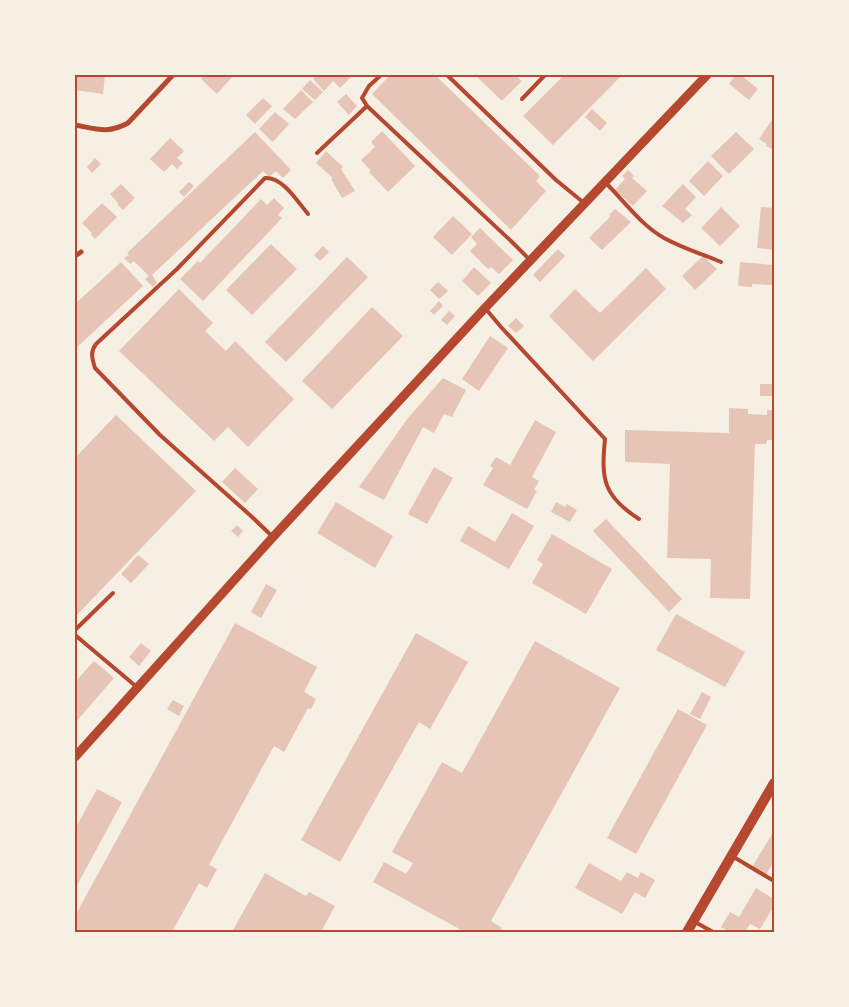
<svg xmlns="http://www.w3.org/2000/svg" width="849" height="1007" font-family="'Nunito Sans',sans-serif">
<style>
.building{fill:#e6c5b7}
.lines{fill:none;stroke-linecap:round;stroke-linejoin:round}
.service{stroke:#b5482f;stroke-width:4}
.minor{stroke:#b5482f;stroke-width:5}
.tertiary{stroke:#b5482f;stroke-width:9}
.secondary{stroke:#b5482f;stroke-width:10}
.neatline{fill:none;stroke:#b5482f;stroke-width:2}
</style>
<rect width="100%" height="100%" fill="#f6efe4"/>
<g class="building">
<polygon points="75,75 105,75 103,94 75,90"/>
<polygon points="204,75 232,75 233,76 217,94 201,79"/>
<polygon points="317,75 349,75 351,77 340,88 333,81 324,91 313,79"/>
<polygon points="390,75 435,75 540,176 536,181 546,191 511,230 372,94"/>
<polygon points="475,75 515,75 522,81 502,101"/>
<polygon points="564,75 622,75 553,145 523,116"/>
<polygon points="736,75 741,75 758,89 749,100 729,84"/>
<polygon points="310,80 323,92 315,100 302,89"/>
<polygon points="301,90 313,102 295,119 283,109"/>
<polygon points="346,94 357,106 349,115 337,102"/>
<polygon points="263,98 272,106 255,124 246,115"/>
<polygon points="592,109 607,123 600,131 585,117"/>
<polygon points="275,112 289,124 273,142 259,129"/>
<polygon points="772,120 774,121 774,150 766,146 767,144 759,139"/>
<polygon points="382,131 415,166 388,192 369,172 371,171 361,160 375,147 371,142"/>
<polygon points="255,132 291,170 283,178 276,171 269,177 263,171 152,275 157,283 153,287 145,279 149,276 134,261 130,264 124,258 129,255 127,253"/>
<polygon points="736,132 754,149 729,174 711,156"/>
<polygon points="170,138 184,151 177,158 183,163 177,169 172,164 164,172 150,159"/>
<polygon points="326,151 343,167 341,169 355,191 342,198 331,179 333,178 316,163"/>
<polygon points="95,158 101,164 92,173 87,167"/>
<polygon points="708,161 723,176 704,196 689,181"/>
<polygon points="628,170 634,176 632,178 647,191 633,206 615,190 625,179 622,176"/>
<polygon points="189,182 194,186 184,197 179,192"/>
<polygon points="121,184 135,198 123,210 117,204 118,203 110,194"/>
<polygon points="683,184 696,197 685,209 692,215 683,223 662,206"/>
<polygon points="274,198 284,208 278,215 282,218 203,301 180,279 198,261 200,263 261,199 267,205"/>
<polygon points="102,203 117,217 95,239 91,235 92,233 82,223"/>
<polygon points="721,207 740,226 720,246 701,228"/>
<polygon points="761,207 774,208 774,250 757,248"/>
<polygon points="615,209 631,222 602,250 589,238 611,216 609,215"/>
<polygon points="453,216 472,234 452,255 433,237"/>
<polygon points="480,228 513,260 499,274 491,267 488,269 470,251 477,244 471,237"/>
<polygon points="271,244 297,269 252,315 226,290"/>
<polygon points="323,246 329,252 320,261 314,255"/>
<polygon points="558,249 565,256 540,282 533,275"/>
<polygon points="703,256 717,269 695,290 682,276"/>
<polygon points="347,257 368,277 286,362 265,342"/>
<polygon points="121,262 143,286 75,349 75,304"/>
<polygon points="740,262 774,265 774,285 752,284 752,287 738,286"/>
<polygon points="474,267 491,283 478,296 462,281"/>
<polygon points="646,268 666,289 593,361 549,316 575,289 600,313"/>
<polygon points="438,282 448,291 439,299 430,290"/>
<polygon points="179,289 213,323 205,331 226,351 235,341 294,399 248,447 228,427 214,441 119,351"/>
<polygon points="439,301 443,306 434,315 430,311"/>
<polygon points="372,307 403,336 332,409 302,381"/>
<polygon points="449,311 455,316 447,325 441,320"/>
<polygon points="516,318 524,326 516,333 508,326"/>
<polygon points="490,336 508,348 479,391 462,379"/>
<polygon points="443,378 466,390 452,417 444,414 434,433 423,427 384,500 359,487 408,418"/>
<rect x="760" y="384" width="14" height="12"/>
<polygon points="729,408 748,409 748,414 767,415 767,410 774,410 774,440 767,440 766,444 755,444 750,599 710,598 711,559 667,558 670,464 625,462 625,430 729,433"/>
<polygon points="116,415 196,491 75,617 75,458"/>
<polygon points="535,420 556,432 532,477 539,481 534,490 537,491 527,509 483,485 493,468 490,466 496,457 510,465"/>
<polygon points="434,467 453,478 427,524 408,514"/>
<polygon points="235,468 258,489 245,503 222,482"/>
<polygon points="336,502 393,536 375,568 317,533"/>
<polygon points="556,502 565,507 567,504 577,510 570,522 551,512"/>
<polygon points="512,513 534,526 509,569 460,541 468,526 495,542"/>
<polygon points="606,519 682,599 669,612 593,531"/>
<polygon points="237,525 243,531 238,537 231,531"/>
<polygon points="552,534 612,569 586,614 532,583 543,564 537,560"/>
<polygon points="138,555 149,564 131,583 121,574"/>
<polygon points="266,584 277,590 261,618 251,612"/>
<polygon points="676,614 745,652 725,687 656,650"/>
<polygon points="235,623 317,667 304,692 316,699 311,709 308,708 284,752 274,746 209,865 217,869 207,888 199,883 172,932 75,932 75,916"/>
<polygon points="416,633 468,662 430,729 419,722 340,862 301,840"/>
<polygon points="535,641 620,688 491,921 502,928 500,932 465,932 373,882 384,862 406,874 413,863 392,852 442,762 462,773"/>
<polygon points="141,643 151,651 139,666 129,657"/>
<polygon points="94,661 114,678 75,723 75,682"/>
<polygon points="702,692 711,697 700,719 690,714"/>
<polygon points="173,700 184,706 179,716 167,709"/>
<polygon points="678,709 707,725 636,854 607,838"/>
<polygon points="97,789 122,802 75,889 75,829"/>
<polygon points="774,831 774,861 766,875 752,867"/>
<polygon points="589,863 621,881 627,872 638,878 641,872 655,880 645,898 635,892 622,914 575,888"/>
<polygon points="265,873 306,896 309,892 335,906 321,932 232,932"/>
<polygon points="756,888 774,899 774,906 760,929 750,924 745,932 730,932 721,927 730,912 739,917"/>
</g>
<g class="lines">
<g class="service">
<polyline points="381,75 369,86 362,98 367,106 512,242 530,260"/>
<polyline points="447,75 556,180 584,203"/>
<polyline points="522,99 545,75"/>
<polyline points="317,153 367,106"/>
<path d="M605,182c18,18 36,43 59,56 18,10 38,16 57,24"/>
<path d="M485,308l16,19 104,112c-4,40 -2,57 34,80"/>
<path d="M273,537l-22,-21 -91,-81 -65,-67c-3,-10 -5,-16 1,-24l81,-75 88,-91c18,-1 32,23 43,36"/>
<polyline points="75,630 113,593"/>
<polyline points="75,635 138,688"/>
<polyline points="732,856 774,881"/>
<polyline points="695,922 713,932"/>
</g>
<g class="minor">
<path d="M75,125c22,4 33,9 53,-2l45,-48"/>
<polyline points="75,256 81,252"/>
</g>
<polyline class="tertiary" points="75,757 273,537 485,308 707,75"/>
<polyline class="secondary" points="687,932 774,783"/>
</g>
<rect width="849" height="1007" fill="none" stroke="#f6efe4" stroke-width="152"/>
<rect x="76" y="76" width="697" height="855" class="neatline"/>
</svg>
